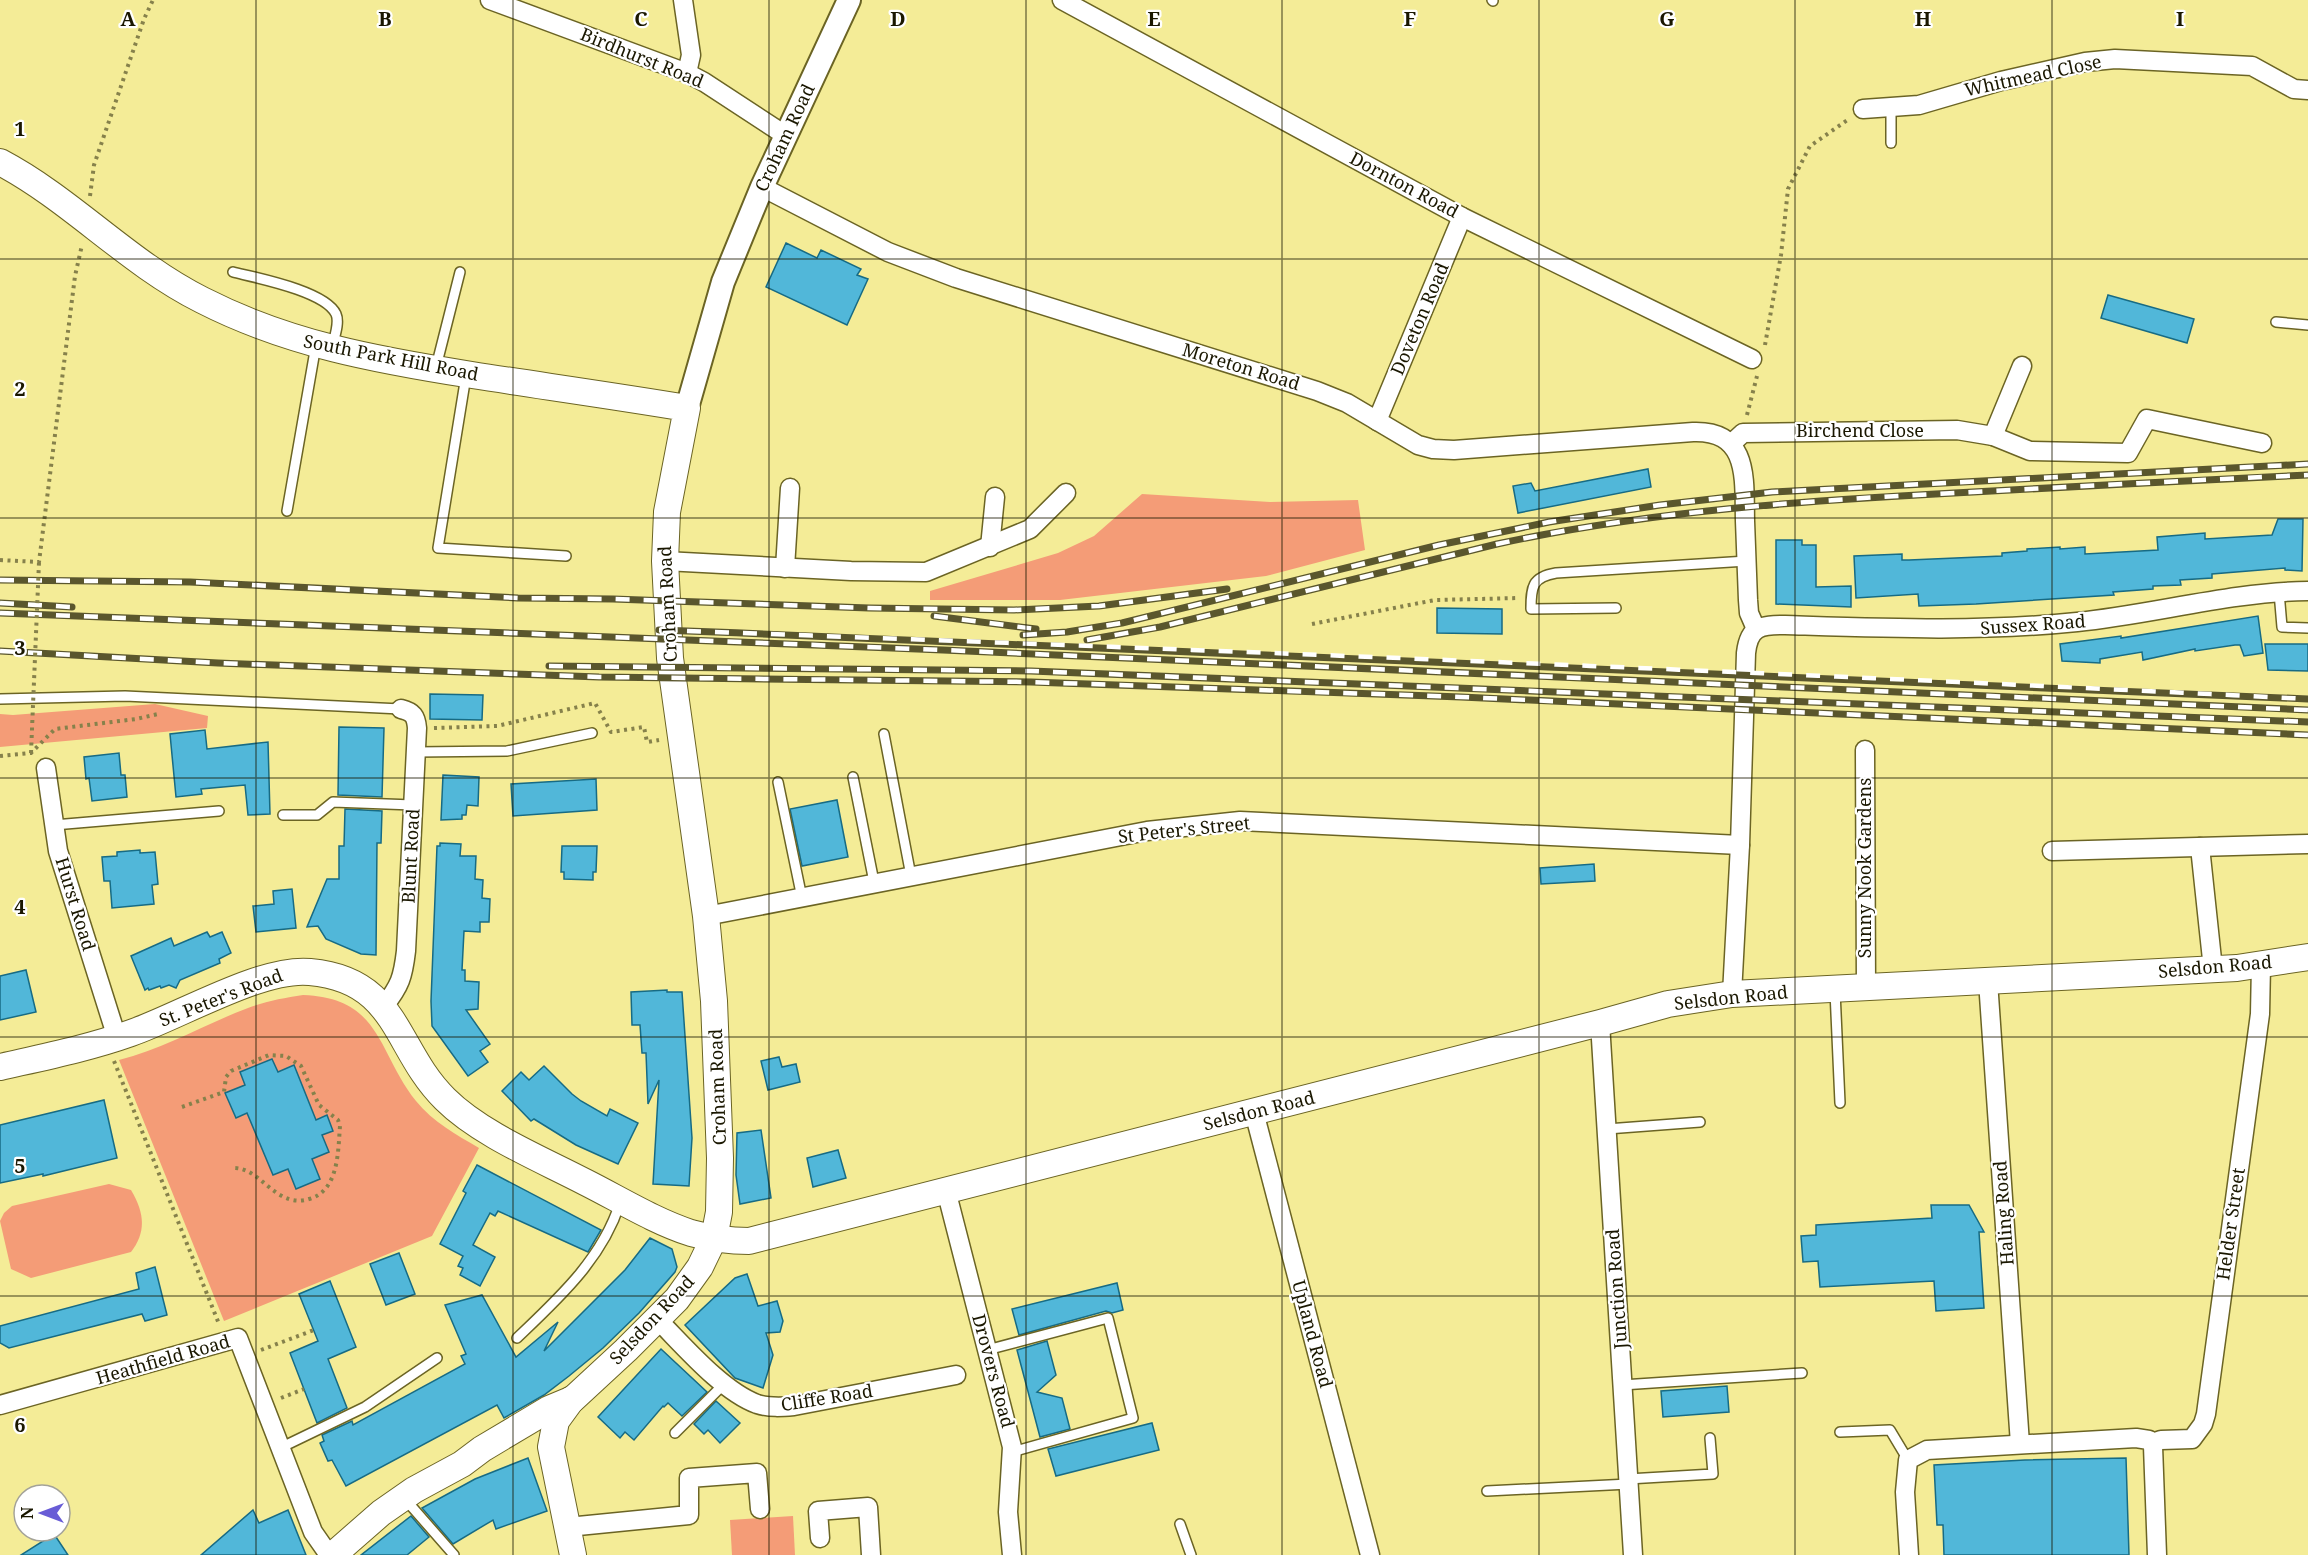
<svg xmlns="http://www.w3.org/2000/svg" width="2308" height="1555" font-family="'Noto Serif',serif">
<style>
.green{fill:#f49c77}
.building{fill:#51b7d9;stroke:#176b84;stroke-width:1.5}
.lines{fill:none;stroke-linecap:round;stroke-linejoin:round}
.service-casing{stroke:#6b6424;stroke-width:12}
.minor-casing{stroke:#6b6424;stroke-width:21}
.tertiary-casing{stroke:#6b6424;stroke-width:26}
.secondary-casing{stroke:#6b6424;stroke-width:28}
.path{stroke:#86814b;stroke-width:4;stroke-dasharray:3 4.5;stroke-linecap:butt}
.service{stroke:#fff;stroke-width:9}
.minor{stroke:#fff;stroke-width:18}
.tertiary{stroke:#fff;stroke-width:22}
.secondary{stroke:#fff;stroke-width:26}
.rail-casing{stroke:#5a562d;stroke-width:7}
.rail{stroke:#fff;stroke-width:4.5;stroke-dasharray:14;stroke-linecap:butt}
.path-bridge{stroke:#86814b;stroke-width:4;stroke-dasharray:3 4.5;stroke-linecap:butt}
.grid{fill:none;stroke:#1a1700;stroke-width:1.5;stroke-opacity:0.55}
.labels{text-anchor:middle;stroke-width:4.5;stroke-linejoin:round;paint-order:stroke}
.street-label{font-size:18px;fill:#1a1700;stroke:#fff}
.grid-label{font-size:20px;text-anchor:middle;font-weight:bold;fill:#1a1700;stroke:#fff;stroke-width:4.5;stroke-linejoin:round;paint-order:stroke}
</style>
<rect width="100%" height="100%" fill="#f4ec97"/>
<g class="green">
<polygon points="1142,494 1270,502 1358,500 1365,550 1266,576 1060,600 930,600 930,591 1058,553 1094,536"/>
<polygon points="155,704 208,716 207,728 0,747 0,714 13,715"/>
<path d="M303,995c79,3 74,57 113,106 17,21 41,34 63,47l-47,88 -208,85 -105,-261c45,-11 86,-36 129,-52 18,-7 36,-10 55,-13z"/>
<path d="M109,1184l22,6c13,22 16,41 0,62l-100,26 -20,-9 -11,-48 4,-8 8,-7z"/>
<polygon points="793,1516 795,1555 732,1555 730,1520"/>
</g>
<g class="building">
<polygon points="786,243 817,258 821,250 861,269 857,275 868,279 847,325 766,287"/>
<polygon points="2108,295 2194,319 2187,343 2101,318"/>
<polygon points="1648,469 1651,487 1518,513 1513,486 1531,483 1535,491"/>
<polygon points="2278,519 2303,519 2302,571 2285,570 2285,568 2212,574 2212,578 2180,580 2181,585 2153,586 2153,589 2113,592 2114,595 1976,604 1919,606 1918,594 1856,598 1854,556 1902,554 1902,560 1909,560 2002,556 2002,553 2027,551 2027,549 2060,547 2060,549 2085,547 2085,554 2158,550 2157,537 2205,533 2205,539 2272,535"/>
<polygon points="1776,540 1802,540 1802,545 1816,545 1816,587 1851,586 1851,607 1776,604"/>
<polygon points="1437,608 1502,609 1502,634 1437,633"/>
<polygon points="2258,616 2263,653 2244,656 2240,645 2235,645 2195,651 2195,649 2143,660 2142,652 2100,659 2100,663 2062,661 2060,644 2121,636 2121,638"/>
<polygon points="2265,644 2308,644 2308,671 2268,670"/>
<polygon points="430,694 483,695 482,720 430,719"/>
<polygon points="339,727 384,728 382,797 338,795"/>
<polygon points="205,730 207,749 268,742 270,814 248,815 245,785 201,789 202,794 176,797 170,734"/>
<polygon points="119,753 121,775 125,775 127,797 92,801 89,778 86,779 84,757"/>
<polygon points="443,775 479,777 478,806 467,805 466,815 462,815 462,819 441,820"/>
<polygon points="596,779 597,810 513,816 511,784"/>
<polygon points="837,800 848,857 802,866 790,809"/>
<polygon points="345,809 382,811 381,843 377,843 376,955 361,954 326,939 318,926 307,927 327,879 339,879 339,846 344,846"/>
<polygon points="440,843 461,844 460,856 476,856 475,879 483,880 482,898 490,899 489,922 480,922 480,932 464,931 462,970 465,970 465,981 479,982 478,1009 466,1010 490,1044 480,1051 488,1062 468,1076 432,1026 431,1001 437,846 440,846"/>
<polygon points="562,846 597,846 596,872 593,872 593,880 564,879 564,872 561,872"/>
<polygon points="140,850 140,853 155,852 158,884 152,885 154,904 112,908 110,881 104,881 102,857 117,856 117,852"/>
<polygon points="1594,864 1595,881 1541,884 1540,868"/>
<polygon points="292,889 296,928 256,932 253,906 274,904 273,891"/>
<polygon points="207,932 210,937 222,932 231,953 219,959 220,963 180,980 176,988 169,985 161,988 160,986 149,990 148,988 145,990 131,956 171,938 174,946"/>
<polygon points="26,970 36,1012 0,1020 0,976"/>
<polygon points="667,990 667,992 682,992 692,1138 689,1186 653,1184 659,1080 648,1104 646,1053 642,1053 640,1025 632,1025 631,992"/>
<polygon points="779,1057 782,1067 796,1064 800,1082 768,1090 761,1061"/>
<polygon points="272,1059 278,1072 294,1065 316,1120 327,1115 333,1131 322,1135 329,1152 312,1159 320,1179 296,1189 288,1169 273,1175 247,1113 236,1118 225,1093 245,1085 240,1072"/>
<polygon points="544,1066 572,1094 581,1101 607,1116 610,1109 638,1123 618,1164 576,1145 534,1119 531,1121 502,1091 521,1072 529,1080"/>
<polygon points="104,1100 117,1158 43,1176 43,1174 0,1183 0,1125"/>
<polygon points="761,1130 771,1198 740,1204 736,1175 737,1133"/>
<polygon points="838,1150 846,1178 813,1187 807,1158"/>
<polygon points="477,1165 601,1230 588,1252 498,1211 495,1216 490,1213 473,1245 495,1257 480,1286 460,1275 463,1268 458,1266 463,1256 440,1244 466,1193 463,1191"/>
<polygon points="1931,1205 1969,1205 1984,1232 1979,1232 1984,1308 1936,1311 1934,1281 1820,1287 1818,1261 1803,1262 1801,1236 1816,1235 1816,1225 1932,1218"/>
<polygon points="650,1238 672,1249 677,1267 675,1272 639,1313 603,1348 569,1376 544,1395 504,1418 497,1405 346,1486 332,1460 328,1461 320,1443 324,1441 322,1435 352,1421 353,1425 465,1364 461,1356 466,1354 445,1305 482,1295 516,1357 558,1322 544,1351 625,1270"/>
<polygon points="399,1253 415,1294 386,1305 370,1264"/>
<polygon points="155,1267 167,1315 145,1321 142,1314 9,1348 0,1343 0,1326 139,1289 136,1273"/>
<polygon points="747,1274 758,1306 777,1301 783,1321 780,1332 766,1333 773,1355 763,1388 735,1378 685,1325 735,1278"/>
<polygon points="330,1281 356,1347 328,1359 347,1408 317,1423 290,1353 318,1341 299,1294"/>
<polygon points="1117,1283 1123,1310 1112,1313 1106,1311 1019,1335 1012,1309"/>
<polygon points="1047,1341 1056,1375 1037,1392 1062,1398 1070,1429 1040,1437 1017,1350"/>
<polygon points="661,1349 707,1392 682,1416 668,1403 664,1407 663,1406 634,1440 625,1432 620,1438 598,1417"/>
<polygon points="1727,1386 1729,1412 1663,1417 1661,1391"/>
<polygon points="716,1401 740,1423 720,1443 708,1430 704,1434 694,1424"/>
<polygon points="1152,1423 1159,1450 1056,1476 1048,1449"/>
<polygon points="528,1458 547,1511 496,1529 493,1520 453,1544 422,1508 475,1479"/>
<polygon points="2126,1458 2129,1555 1944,1555 1943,1525 1937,1525 1934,1465 2025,1460"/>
<polygon points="253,1510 259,1523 288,1510 306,1555 201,1555"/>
<polygon points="411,1516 429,1537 407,1555 361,1555"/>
<polygon points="54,1534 68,1555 21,1555"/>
</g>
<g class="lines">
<g class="service-casing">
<g id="service">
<polyline points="1492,0 1493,1"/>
<polyline points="1891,108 1891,143"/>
<path d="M233,272c24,6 92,19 103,42 4,9 -2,24 -4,33"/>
<polyline points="2276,322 2308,325"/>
<polyline points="436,367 460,272"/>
<polyline points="466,376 438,548 566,556"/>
<polyline points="287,511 316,345"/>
<polyline points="2279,592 2282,627 2308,628"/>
<path d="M1616,608l-85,1c0,-22 1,-32 25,-36l191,-12"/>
<polyline points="0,699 125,696 401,709"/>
<polyline points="884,734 911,876"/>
<polyline points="416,752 507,751 592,733"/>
<polyline points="853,777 874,882"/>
<polyline points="778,782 802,898"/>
<polyline points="283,815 317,815 333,802 413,805"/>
<polyline points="54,825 219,811"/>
<polyline points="1835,991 1840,1103"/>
<polyline points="1607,1129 1700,1122"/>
<path d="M517,1338c42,-40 85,-79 103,-135"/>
<polyline points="987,1350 1108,1318 1133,1418 1012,1452"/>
<polyline points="1622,1385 1802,1373"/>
<polyline points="1840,1432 1890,1430 1908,1460"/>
<polyline points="675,1433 724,1384"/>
<polyline points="280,1448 365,1407 437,1358"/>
<polyline points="1628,1479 1713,1474 1710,1438"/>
<polyline points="1487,1491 1629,1484"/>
<polyline points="405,1499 454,1555"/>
<polyline points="1180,1524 1191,1555"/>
</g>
</g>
<g class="minor-casing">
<g id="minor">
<polyline points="490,0 687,73 704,82 785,135"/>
<polyline points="683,0 691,55 687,73"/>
<polyline points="1062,0 1462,217 1752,359"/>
<polyline points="1863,109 1919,105 2001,81 2085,62 2115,59 2252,66 2294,89 2308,90"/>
<path d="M762,187l126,65 68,26 361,113 30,12 71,42 15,4 21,1 239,-18c57,-2 51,48 52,89 1,26 2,52 3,79l1,13 7,16"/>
<polyline points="1377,421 1462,217"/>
<polyline points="1993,436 2022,366"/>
<polyline points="1731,444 1743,433 1957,430 1993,436 2030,451 2128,453 2147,419 2262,443"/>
<polyline points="990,547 995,497"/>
<polyline points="665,561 851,571 926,572 1030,529 1066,493"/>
<polyline points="785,568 790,488"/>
<polyline points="1865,750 1866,986"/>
<polyline points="46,768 58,851 117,1038"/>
<polyline points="2200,847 2213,969"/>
<polyline points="2052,851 2308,844"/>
<polyline points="706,916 1147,831 1240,821 1740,845"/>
<polyline points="1988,981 2020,1444"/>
<path d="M1732,994l8,-149 6,-192c3,-27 15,-28 39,-28 98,3 195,7 292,-3 78,-8 153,-30 231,-31"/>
<path d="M384,1006c16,-20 19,-29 22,-55l11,-223c-1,-12 -4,-16 -16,-19"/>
<polyline points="1600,1023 1633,1555"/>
<polyline points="1254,1112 1370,1555"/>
<polyline points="946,1190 1012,1447 1008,1512 1012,1555"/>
<path d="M657,1319c27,27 65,72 100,85 12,4 25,3 37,2l162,-31"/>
<polyline points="0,1405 238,1338 313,1532 329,1555"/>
<polyline points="2152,1443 2161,1440 2192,1439 2203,1424 2206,1414 2260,1014 2261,965"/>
<polyline points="568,1527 689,1515 689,1478 757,1473 760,1509"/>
<polyline points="820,1538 818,1511 868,1507 871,1555"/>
<polyline points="1909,1555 1905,1492 1908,1460 1927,1450 2136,1438 2149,1440 2153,1446 2157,1555"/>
</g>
</g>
<g class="tertiary-casing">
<polyline id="tertiary" points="687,408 723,282 762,187 849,0"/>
</g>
<g class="secondary-casing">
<g id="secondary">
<path d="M0,162c72,38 128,101 202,138 86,44 175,60 270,75 71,11 143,21 215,33l-20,104 -2,49 5,97 36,258 8,85 6,157 -1,54 -5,26 -14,29 -23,32 -51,51 -53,49 -24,10 -67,40 -20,15 -48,26 -33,23 -48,42"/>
<path d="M0,1067c44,-10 89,-19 131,-34 49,-17 131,-66 179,-61 89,8 84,77 135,127 35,35 96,60 140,83 34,17 69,39 106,51 18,5 38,8 58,8l851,-218 68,-19 64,-10 505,-26 71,-11"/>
<polyline points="572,1399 556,1421 551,1447 573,1555"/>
</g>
</g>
<g class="path">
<polyline points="90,196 94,165 144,19 153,0"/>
<polyline points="1765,345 1781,255 1788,189 1810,146 1849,119"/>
<polyline points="1747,415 1757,376"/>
<polyline points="0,560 39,562 75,276 82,245"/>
<polyline points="1312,624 1435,600 1519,598"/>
<polyline points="434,728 497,726 595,703 611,732 644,727 647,742 659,740"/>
<polyline points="0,756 31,753 55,729 136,719 158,714"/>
<polyline points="114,1061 219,1324"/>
<path d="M182,1107l42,-15 2,-15 5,-6 38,-16 17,1 15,10 18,39 19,15 2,6c-2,25 -1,65 -31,73 -9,3 -18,2 -27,-3 -17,-9 -28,-27 -47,-28"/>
<polyline points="261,1350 314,1330"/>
<polyline points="281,1398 304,1389"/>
</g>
<use href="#service" class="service"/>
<use href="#minor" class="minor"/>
<use href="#tertiary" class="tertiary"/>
<use href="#secondary" class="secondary"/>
<g class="rail-casing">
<g id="rail">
<polyline points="0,580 190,582 518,598 613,599 869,608 1014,610 1099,606 1227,589"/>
<polyline points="0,603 72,607"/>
<polyline points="0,613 943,650 2308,710"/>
<polyline points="934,616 1036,629"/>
<path d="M659,630c550,20 1100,41 1649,69"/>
<polyline points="1023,635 1067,632 1122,623 1439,545 1549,522 1660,505 1772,492 2308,464"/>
<path d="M1087,640l73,-13 337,-83c157,-34 316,-44 476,-52 112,-6 223,-12 335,-17"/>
<polyline points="0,651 218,663 599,677 1031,682 1461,697 2308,735"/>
<polyline points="549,666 1031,671 2308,722"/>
</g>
</g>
<use href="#rail" class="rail"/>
<polyline class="path-bridge" points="31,753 39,562"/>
</g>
<path class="grid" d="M256,0v1555M513,0v1555M769,0v1555M1026,0v1555M1282,0v1555M1539,0v1555M1795,0v1555M2052,0v1555M0,259h2308M0,518h2308M0,778h2308M0,1037h2308M0,1296h2308"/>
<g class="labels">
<g class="street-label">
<text transform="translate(642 58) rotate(22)" y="6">Birdhurst Road</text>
<text transform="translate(2033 76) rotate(-12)" y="6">Whitmead Close</text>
<text transform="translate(785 138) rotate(-65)" y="6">Croham Road</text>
<text transform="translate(1404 185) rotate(28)" y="6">Dornton Road</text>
<text transform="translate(1420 319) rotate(-67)" y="6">Doveton Road</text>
<text transform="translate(391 358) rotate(11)" y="6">South Park Hill Road</text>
<text transform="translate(1241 367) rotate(17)" y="6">Moreton Road</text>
<text x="1860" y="437">Birchend Close</text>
<text transform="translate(668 604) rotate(-93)" y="6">Croham Road</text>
<text transform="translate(2033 625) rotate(-4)" y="6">Sussex Road</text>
<text transform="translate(1184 830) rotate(-6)" y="6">St Peter's Street</text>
<text transform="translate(411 856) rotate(-87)" y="6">Blunt Road</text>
<text transform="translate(1865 868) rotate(-90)" y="6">Sunny Nook Gardens</text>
<text transform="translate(75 904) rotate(73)" y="6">Hurst Road</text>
<text transform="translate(2215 967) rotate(-5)" y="6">Selsdon Road</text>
<text transform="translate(221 998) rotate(-21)" y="6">St. Peter's Road</text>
<text transform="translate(1731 998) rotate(-6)" y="6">Selsdon Road</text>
<text transform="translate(718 1087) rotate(-92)" y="6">Croham Road</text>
<text transform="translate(1259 1111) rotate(-14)" y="6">Selsdon Road</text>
<text transform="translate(2004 1213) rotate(-94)" y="6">Haling Road</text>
<text transform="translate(2231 1224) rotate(-82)" y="6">Helder Street</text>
<text transform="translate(1617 1289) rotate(-94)" y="6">Junction Road</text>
<text transform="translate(652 1320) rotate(-47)" y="6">Selsdon Road</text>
<text transform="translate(1312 1334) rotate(75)" y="6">Upland Road</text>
<text transform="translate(163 1360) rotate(-16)" y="6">Heathfield Road</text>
<text transform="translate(993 1371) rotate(75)" y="6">Drovers Road</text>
<text transform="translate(827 1398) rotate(-9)" y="6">Cliffe Road</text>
</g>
</g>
<g class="grid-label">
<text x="128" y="26">A</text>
<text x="385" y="26">B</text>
<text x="641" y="26">C</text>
<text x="898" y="26">D</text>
<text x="1154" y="26">E</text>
<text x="1410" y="26">F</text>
<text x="1667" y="26">G</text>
<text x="1923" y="26">H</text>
<text x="2180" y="26">I</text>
<text x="20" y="136">1</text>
<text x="20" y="396">2</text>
<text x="20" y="655">3</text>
<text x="20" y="914">4</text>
<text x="20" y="1173">5</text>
<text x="20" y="1432">6</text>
</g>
<g transform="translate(42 1513) rotate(270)"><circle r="28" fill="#ffffff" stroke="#a3a299" stroke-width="1.5"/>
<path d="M0-4.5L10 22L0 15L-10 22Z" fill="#685cd6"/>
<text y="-9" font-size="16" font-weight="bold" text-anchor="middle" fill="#1a1700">N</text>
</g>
</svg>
